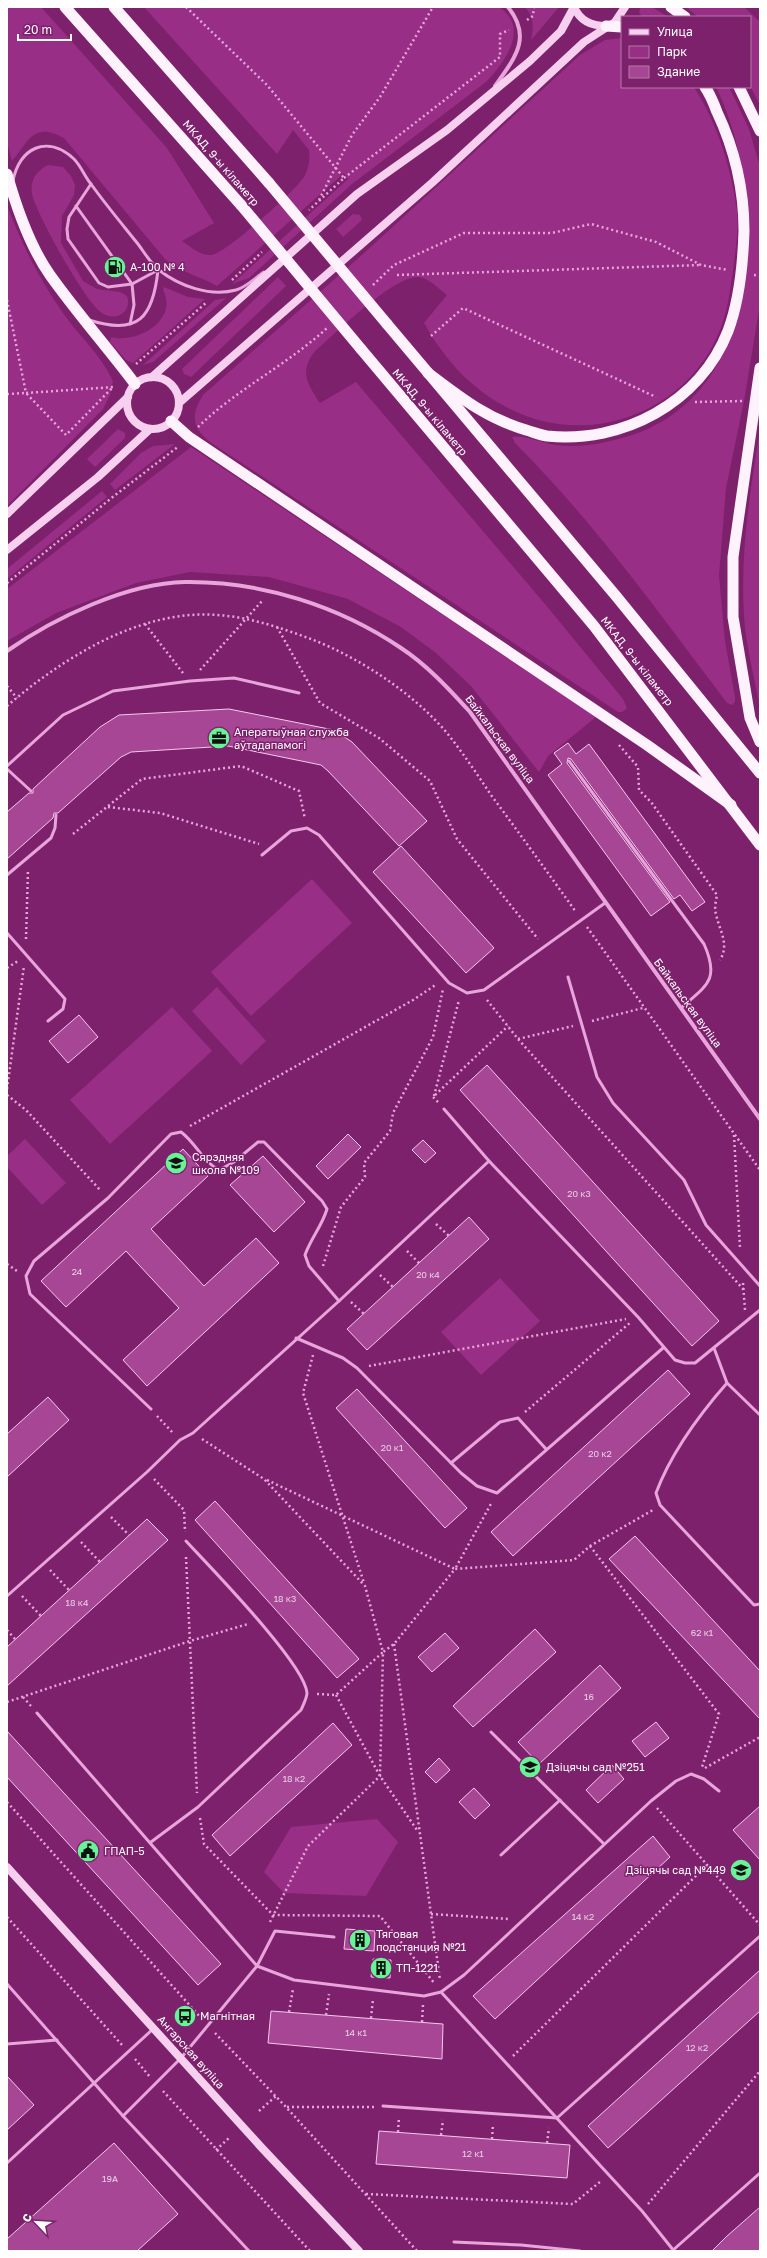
<svg xmlns="http://www.w3.org/2000/svg" width="767" height="2258" font-family="'Golos Text',sans-serif">
<style>
.green{fill:#982e85}
.building{fill:#a64694;stroke:#f5c9ed}
.lines{fill:none;stroke-linecap:round;stroke-linejoin:round}
.path{stroke:#e7a5db;stroke-width:2.5;stroke-dasharray:2 3;stroke-linecap:butt}
.service{stroke:#e7a5db;stroke-width:3}
.minor{stroke:#e7a5db;stroke-width:4}
.secondary{stroke:#f6d0ee;stroke-width:8}
.trunk{stroke:#fef3fc;stroke-width:11}
.trunk-bridge{stroke:#fef3fc;stroke-width:11}
.labels{text-anchor:middle;stroke-width:3;stroke-linejoin:round;paint-order:stroke}
.number-label{font-size:9px;fill:#e9d1e4}
.street-label{font-size:11px;fill:#fff;stroke:#7e216c}
.poi-label{font-size:11px;fill:#fff;stroke:#7e216c;text-anchor:start}
</style>
<rect width="100%" height="100%" fill="#7e216c"/>
<g class="green">
<path d="M7,7h34l126,141 47,75 -32,18c9,6 18,15 30,14 13,-1 84,-65 92,-78 5,-9 6,-17 5,-27l-16,-20 -16,24 -133,-147h355c32,21 5,56 -13,75l-134,102 -103,94 -17,6 116,-105 -4,-6 -127,113c-17,-10 -36,-13 -52,-27l-101,-121c-32,-17 -35,4 -52,23l-5,-18z"/>
<path d="M525,7h34l-28,33c3,-12 3,-23 -6,-33z"/>
<polygon points="641,7 652,7 668,17 642,17 639,12"/>
<polygon points="686,7 744,7 760,22 760,105 750,86 750,17 698,17"/>
<path d="M622,38v49h72c24,38 37,80 43,124 2,19 -2,42 -4,60 -3,16 -4,32 -9,47 -18,61 -72,102 -135,107 -45,3 -87,-14 -121,-45 -13,-11 -26,-29 -36,-43 -3,-5 -5,-10 -8,-14l23,-28c-8,-6 -17,-16 -28,-18 -24,-3 -84,57 -104,74 -16,20 -8,33 5,52l36,-21 189,222 78,95 4,9 -5,4h-4l-408,-270c-18,-14 -20,-28 -6,-48l158,-139 218,-200 25,-15z"/>
<path d="M716,87h13l1,2 19,40 11,38v137l-16,97 -18,87 -7,88 6,65 10,56v5l-3,3 -5,-2c-67,-89 -133,-181 -212,-260l-3,-6c11,-3 33,7 44,8 28,4 61,-4 87,-14 124,-51 124,-239 73,-344z"/>
<path d="M48,165l15,2 8,9 4,9 -1,10 -12,21 -1,27 22,38 14,8 23,3 7,4c6,16 -12,26 -25,17 -16,-9 -66,-100 -70,-119 -2,-14 4,-23 16,-29z"/>
<path d="M7,205c14,38 32,74 56,108 16,23 38,42 50,68l-3,14 -7,14 -96,97z"/>
<polygon points="353,214 360,215 362,220 343,237 336,229"/>
<polygon points="278,277 286,286 191,377 184,374 182,369"/>
<path d="M164,287l24,10 17,2 -72,64 -7,-3 -16,-18 1,-5c25,7 68,-16 52,-47z"/>
<polygon points="226,298 160,356 153,362 143,365 215,300"/>
<polygon points="118,429 125,433 125,438 95,467 87,459"/>
<path d="M760,429v280c-5,-30 -14,-62 -16,-93 -4,-63 6,-124 16,-187z"/>
<polygon points="175,444 115,490 110,484 141,453 153,446"/>
<polygon points="191,447 596,717 548,756 539,772 471,686 436,653 401,627 348,599 269,577 190,572 136,583 56,613 7,641 7,589"/>
<polygon points="102,491 107,497 7,579 7,569"/>
<polygon points="312,879 352,923 251,1016 211,972"/>
<polygon points="217,987 266,1041 241,1065 192,1011"/>
<polygon points="172,1007 212,1051 110,1144 70,1100"/>
<polygon points="25,1139 66,1183 42,1205 7,1167 7,1156"/>
<polygon points="500,1278 540,1321 481,1375 441,1332"/>
<polygon points="377,1819 398,1842 366,1896 284,1893 264,1872 291,1827"/>
</g>
<g class="building">
<polygon points="229,709 334,730 352,742 427,821 399,846 328,771 321,765 228,746 131,752 121,757 58,813 54,813 53,818 7,859 7,812 29,793 33,793 33,789 100,727 119,715"/>
<polygon points="568,743 576,754 589,744 705,902 692,911 680,895 674,899 571,759 568,758 567,763 670,902 651,916 548,775 562,764 554,753"/>
<polygon points="401,846 494,948 466,973 373,872"/>
<polygon points="79,1015 98,1037 68,1063 49,1041"/>
<polygon points="487,1065 719,1321 692,1346 460,1090"/>
<polygon points="348,1134 361,1147 328,1179 316,1166"/>
<polygon points="423,1140 436,1153 425,1163 412,1150"/>
<polygon points="183,1149 208,1176 151,1229 204,1286 256,1238 279,1263 147,1386 123,1360 179,1308 126,1251 66,1307 41,1281"/>
<polygon points="263,1156 305,1202 274,1232 230,1185"/>
<polygon points="469,1217 489,1239 367,1350 347,1329"/>
<polygon points="668,1370 690,1394 513,1556 491,1532"/>
<polygon points="357,1389 467,1508 445,1528 336,1408"/>
<polygon points="48,1397 69,1420 7,1477 7,1434"/>
<polygon points="215,1501 359,1659 337,1678 195,1520"/>
<polygon points="147,1519 168,1540 7,1686 7,1647"/>
<polygon points="635,1536 760,1671 760,1719 609,1559"/>
<polygon points="535,1629 556,1652 473,1727 453,1706"/>
<polygon points="445,1633 459,1648 432,1672 418,1657"/>
<polygon points="600,1665 621,1688 539,1764 518,1742"/>
<polygon points="656,1722 669,1738 645,1757 632,1741"/>
<polygon points="333,1723 352,1745 230,1856 212,1835"/>
<polygon points="7,1731 221,1964 198,1985 7,1777"/>
<polygon points="439,1758 450,1770 436,1783 425,1772"/>
<polygon points="612,1765 624,1779 598,1803 586,1790"/>
<polygon points="474,1788 490,1805 475,1819 459,1802"/>
<polygon points="760,1806 760,1860 733,1830"/>
<polygon points="653,1836 670,1857 495,2019 473,1996"/>
<polygon points="346,1929 375,1931 374,1951 344,1949"/>
<polygon points="373,1959 391,1960 390,1978 371,1977"/>
<polygon points="760,1970 760,2011 608,2148 588,2126"/>
<polygon points="271,2011 443,2024 442,2059 268,2043"/>
<polygon points="7,2076 34,2105 7,2130"/>
<polygon points="379,2131 570,2145 567,2178 376,2164"/>
<polygon points="114,2143 178,2214 137,2251 7,2251 7,2239"/>
<polygon points="760,2207 760,2251 712,2251 726,2237"/>
</g>
<g class="lines">
<g class="path">
<polyline points="186,7 267,85 344,178 309,210"/>
<polyline points="527,20 533,16 534,7"/>
<polyline points="344,178 500,57 500,34 509,30"/>
<polyline points="319,200 352,135 380,97 433,7"/>
<polyline points="397,275 701,265"/>
<polyline points="754,275 760,276"/>
<polyline points="232,280 262,252"/>
<polyline points="373,285 394,265 464,233 552,233 591,224 656,242 701,265 728,270"/>
<polyline points="7,300 26,393 114,387"/>
<polyline points="431,336 463,308 656,397"/>
<polyline points="136,364 207,302"/>
<polyline points="7,394 26,393 66,435 113,387"/>
<polyline points="695,402 742,401"/>
<path d="M198,427c39,-38 89,-62 129,-99"/>
<polyline points="7,583 114,496 179,446"/>
<polyline points="145,624 183,673"/>
<polyline points="277,627 320,703 379,738 430,781 457,839 538,939"/>
<polyline points="200,670 262,601"/>
<polyline points="7,686 17,698"/>
<path d="M7,706c56,-48 133,-97 210,-91 33,2 64,13 94,24 49,19 102,54 136,94 16,20 30,41 44,62 29,39 57,78 85,117"/>
<path d="M619,745l19,22 1,23 12,12 66,93c-1,6 -3,13 -1,19 3,16 14,30 4,46"/>
<polyline points="108,807 160,813 259,844"/>
<polyline points="73,834 142,779 241,766 299,791 305,819"/>
<polyline points="587,927 760,1170"/>
<polyline points="26,939 28,870"/>
<polyline points="7,968 18,961"/>
<polyline points="487,1000 518,1039 744,1290"/>
<polyline points="592,1021 643,1008"/>
<polyline points="518,1039 573,1026"/>
<polyline points="7,1089 24,966"/>
<polyline points="7,1095 26,1110 101,1191"/>
<polyline points="434,1096 459,1000"/>
<polyline points="438,1102 433,1097 508,1026"/>
<polyline points="190,1126 413,1000 437,984"/>
<polyline points="734,1135 740,1248"/>
<polyline points="436,1224 449,1236"/>
<polyline points="407,1251 419,1263"/>
<polyline points="7,1264 17,1271"/>
<polyline points="323,1266 341,1207 365,1177 364,1163 390,1131 393,1113 433,1037 443,989"/>
<polyline points="380,1275 393,1287"/>
<polyline points="743,1283 745,1310"/>
<polyline points="351,1302 364,1314"/>
<polyline points="313,1355 303,1393 364,1583"/>
<polyline points="369,1366 626,1319"/>
<polyline points="525,1412 631,1322"/>
<polyline points="157,1416 174,1434"/>
<polyline points="202,1439 264,1479 365,1586 383,1652 336,1695 317,1694"/>
<polyline points="154,1479 184,1510 185,1532"/>
<polyline points="267,1480 455,1569 492,1502"/>
<polyline points="111,1517 129,1535"/>
<polyline points="81,1542 100,1562"/>
<polyline points="590,1546 719,1714 702,1767"/>
<polyline points="186,1557 197,1793"/>
<polyline points="50,1570 69,1590"/>
<polyline points="22,1596 41,1616"/>
<polyline points="7,1630 15,1639"/>
<polyline points="394,1644 440,1980"/>
<polyline points="336,1695 380,1776 417,1830"/>
<polyline points="23,1697 31,1706"/>
<polyline points="7,1702 190,1641 248,1624"/>
<polyline points="705,1768 760,1737"/>
<polyline points="7,1802 202,2019"/>
<polyline points="657,1808 760,1925"/>
<polyline points="200,1818 204,1844 273,1915 380,1916 435,1984"/>
<polyline points="431,1914 509,1919"/>
<polyline points="7,1917 122,2045"/>
<polyline points="270,1922 308,1846 380,1776 383,1652 394,1644 455,1569 574,1560 590,1546 653,1510"/>
<polyline points="289,2012 293,1989"/>
<polyline points="326,2015 329,1994"/>
<polyline points="371,2018 373,1999"/>
<polyline points="422,2022 423,2005"/>
<polyline points="215,2033 286,2107 417,2251"/>
<polyline points="513,2056 708,1864"/>
<polyline points="135,2059 150,2077"/>
<polyline points="163,2091 310,2251"/>
<polyline points="287,2107 374,2107"/>
<polyline points="259,2111 276,2096"/>
<polyline points="398,2132 399,2117"/>
<polyline points="441,2135 443,2120"/>
<polyline points="492,2139 493,2124"/>
<polyline points="547,2143 549,2128"/>
<polyline points="216,2150 230,2137"/>
<polyline points="366,2194 573,2204 601,2181"/>
<polyline points="648,2204 760,2071"/>
</g>
<g class="service">
<path d="M13,181c6,-33 34,-47 61,-22 7,7 11,18 17,25 15,21 31,40 47,60 6,8 13,20 21,26 20,16 51,27 77,20 9,-2 19,-12 28,-18"/>
<polyline points="91,184 69,217 67,229 68,239 99,283 108,287 132,284 158,270"/>
<polyline points="76,206 132,284 134,305 130,324"/>
<path d="M89,320c50,16 64,-3 69,-50"/>
<path d="M569,761l135,183c16,36 3,41 -23,64"/>
<polyline points="7,766 63,715 113,691 190,681 234,678 299,693"/>
<polyline points="7,769 31,791"/>
<polyline points="262,855 291,831 307,828 319,835 449,983 467,993 484,990 605,903"/>
<polyline points="7,875 51,838 55,828 56,815"/>
<polyline points="7,933 65,999 63,1009 48,1021"/>
<polyline points="568,977 597,1077 613,1103 684,1180 706,1225 760,1286"/>
<polyline points="444,1109 489,1161 638,1317 675,1360 685,1363 695,1363 760,1310"/>
<polyline points="296,1338 343,1358 357,1368 461,1473 477,1486 497,1493 663,1348"/>
<polyline points="714,1348 727,1383 760,1415"/>
<path d="M727,1383c-28,32 -56,70 -71,110l4,12 94,100 6,-1"/>
<path d="M151,1409l-121,-115 -4,-18 8,-15 74,-63 63,-64 10,-2c15,11 21,29 38,38l15,-8 24,-20h6l58,59 5,8c-5,17 -16,29 -22,46l4,11 30,35"/>
<polyline points="451,1463 500,1422 518,1418 546,1449"/>
<polyline points="7,1596 147,1472 180,1440 193,1433 339,1301 489,1161"/>
<polyline points="37,1713 257,1966 275,1931 334,1937"/>
<polyline points="491,1732 604,1844"/>
<path d="M151,1842l47,-35 103,-97c2,-5 6,-12 6,-17 -2,-29 -98,-127 -121,-152"/>
<polyline points="501,1855 560,1800"/>
<polyline points="7,1984 123,2116"/>
<polyline points="441,1992 642,2211 674,2251"/>
<polyline points="7,2044 57,2040"/>
<polyline points="383,2106 557,2118 760,1936"/>
<polyline points="7,2163 153,2029"/>
<polyline points="454,2242 521,2245 580,2251"/>
<polyline points="249,2251 123,2116 181,2058 257,1966 294,1980 424,1996 441,1992 464,1975 651,1801 676,1781 691,1774 704,1779 719,1791"/>
<polyline points="672,2251 760,2173"/>
</g>
<g class="minor">
<path d="M495,86c19,-27 38,-48 13,-79"/>
<path d="M7,651c47,-33 120,-68 178,-69 76,-1 154,24 216,66 26,17 48,41 69,64l290,407"/>
</g>
<g class="secondary">
<path d="M574,7c6,14 17,19 32,19"/>
<polyline points="152,377 357,194 447,130 530,61 561,31 574,7"/>
<circle cx="153" cy="403" r="26"/>
<polyline points="179,403 433,182 584,42 615,22 625,7"/>
<polyline points="7,514 128,397"/>
<polyline points="7,550 98,477 150,429"/>
<polyline points="7,1867 262,2148 359,2251"/>
</g>
<g class="trunk">
<polyline points="65,7 241,205"/>
<polyline points="114,7 269,183"/>
<polyline points="671,7 685,17"/>
<polyline points="606,26 622,27"/>
<polyline points="739,87 760,131"/>
<path d="M7,174c9,32 24,74 43,101 27,38 58,73 85,109"/>
<polyline points="387,324 616,596 760,773"/>
<polyline points="361,349 594,626 760,845"/>
<polyline points="760,368 733,557 733,617 750,718 760,742"/>
<path d="M428,373c33,25 58,45 98,57 7,2 14,5 21,6 75,8 153,-33 181,-105 12,-32 15,-67 16,-100 0,-42 -9,-81 -27,-119 -3,-8 -7,-18 -12,-25"/>
<polyline points="171,421 189,437 647,745 731,805"/>
</g>
<g class="trunk-bridge">
<polyline points="269,183 387,324"/>
<polyline points="241,205 361,349"/>
</g>
</g>
<defs>
<g id="fuel-disc" transform="scale(1.15)"><circle r="9.5" fill="#67f497" stroke="#7e216c"/><path d="M-5.5-6h7V0h2V4h1.3V-2.5L3-4.5l.8-.8L6-3V5H2.5V1h-1V6h-7ZM-4.2-4.7v3.2H.2V-4.7Z" fill="#111"/></g>
<g id="office-disc" transform="scale(1.15)"><circle r="9.5" fill="#67f497" stroke="#7e216c"/><path d="M-6-3h4V-5.5h4V-3h4V5H-6ZM-1-4.5V-3h2v-1.5ZM-6 0V1H6V0Z" fill="#111"/></g>
<g id="school-disc" transform="scale(1.15)"><circle r="9.5" fill="#67f497" stroke="#7e216c"/><path d="M0-5L7-2L0 1L-7-2ZM-4 1L0 2.5L4 1V4Q0 6-4 4Z" fill="#111"/></g>
<g id="civic-disc" transform="scale(1.15)"><circle r="9.5" fill="#67f497" stroke="#7e216c"/><path d="M-.6-6.5H3V-4.5H.6V-3L4-1V1h2V6H-6V1h2V-1L-.6-3ZM-1.2 2.5V6h2.4V2.5Z" fill="#111"/></g>
<g id="building-disc" transform="scale(1.15)"><circle r="9.5" fill="#67f497" stroke="#7e216c"/><path d="M-4-6H4V6H1V3H-1V6H-4ZM-2.5-4.3h1.7v1.8h-1.7ZM.8-4.3h1.7v1.8H.8ZM-2.5-1h1.7V.8h-1.7ZM.8-1h1.7V.8H.8Z" fill="#111"/></g>
<g id="bus-disc" transform="scale(1.15)"><circle r="9.5" fill="#67f497" stroke="#7e216c"/><path d="M-5-6H5V4H4V6H2V4H-2V6H-4V4H-5ZM-3.5-4V0h7V-4ZM-3.5 1.2v1.5H-2V1.2ZM2 1.2v1.5H3.5V1.2Z" fill="#111"/></g>
</defs>
<g fill-rule="evenodd">
<use href="#fuel-disc" x="115" y="267"/>
<use href="#office-disc" x="219" y="738"/>
<use href="#school-disc" x="176" y="1163"/>
<use href="#school-disc" x="530" y="1767"/>
<use href="#civic-disc" x="88" y="1851"/>
<use href="#school-disc" x="741" y="1870"/>
<use href="#building-disc" x="360" y="1940"/>
<use href="#building-disc" x="381" y="1968"/>
<use href="#bus-disc" x="185" y="2016"/>
</g>
<g class="labels">
<g class="number-label">
<text x="579" y="1197">20 к3</text>
<text x="77" y="1275">24</text>
<text x="428" y="1278">20 к4</text>
<text x="392" y="1451">20 к1</text>
<text x="600" y="1457">20 к2</text>
<text x="285" y="1602">18 к3</text>
<text x="77" y="1606">18 к4</text>
<text x="702" y="1636">62 к1</text>
<text x="589" y="1700">16</text>
<text x="294" y="1782">18 к2</text>
<text x="583" y="1920">14 к2</text>
<text x="356" y="2036">14 к1</text>
<text x="697" y="2051">12 к2</text>
<text x="473" y="2157">12 к1</text>
<text x="110" y="2182">19А</text>
</g>
<g class="street-label">
<text transform="translate(221 163) rotate(49)" y="4">МКАД, 9-ы кіламетр</text>
<text transform="translate(430 412) rotate(50)" y="4">МКАД, 9-ы кіламетр</text>
<text transform="translate(637 661) rotate(52)" y="4">МКАД, 9-ы кіламетр</text>
<text transform="translate(500 739) rotate(53)" y="4">Байкальская вуліца</text>
<text transform="translate(688 1003) rotate(54)" y="4">Байкальская вуліца</text>
<text transform="translate(191 2052) rotate(48)" y="4">Ангарская вуліца</text>
</g>
<g class="poi-label">
<text x="130" y="271">А-100 № 4</text>
<text x="234" y="736">Аператыўная служба<tspan x="234" dy="13">аўтадапамогі</tspan></text>
<text x="192" y="1161">Сярэдняя<tspan x="192" dy="13">школа №109</tspan></text>
<text x="546" y="1771">Дзіцячы сад №251</text>
<text x="104" y="1855">ГПАП-5</text>
<text x="726" y="1874" text-anchor="end">Дзіцячы сад №449</text>
<text x="376" y="1938">Тяговая<tspan x="376" dy="13">подстанция №21</tspan></text>
<text x="396" y="1972">ТП-1221</text>
<text x="200" y="2020">Магнітная</text>
</g>
</g>
<rect width="767" height="2258" fill="none" stroke="#ffffff" stroke-width="16"/>
<rect x="621" y="16" width="130" height="72" fill="#7e216c" stroke="#b27aa7"/>
<rect x="629" y="29" width="20" height="6" fill="#f6d0ee" stroke="#b27aa7"/>
<text x="657" y="36" font-size="12" fill="#ffffff">Улица</text>
<rect x="629" y="46" width="20" height="12" fill="#982e85" stroke="#b27aa7"/>
<text x="657" y="56" font-size="12" fill="#ffffff">Парк</text>
<rect x="629" y="66" width="20" height="12" fill="#a64694" stroke="#b27aa7"/>
<text x="657" y="76" font-size="12" fill="#ffffff">Здание</text>
<g transform="translate(36 2222) rotate(295)" stroke="#7e216c" stroke-width="3" paint-order="stroke">
<path d="M0-3L7 15L0 10L-7 15Z" fill="#ffffff"/>
<text y="-6" font-size="11" font-weight="bold" text-anchor="middle" fill="#ffffff">С</text>
</g>
<path d="M18 34v6h53v-6" fill="none" stroke="#ffffff" stroke-width="2"/>
<text x="24" y="34" font-size="12" fill="#ffffff" stroke="#7e216c" stroke-width="3" paint-order="stroke">20 m</text>
</svg>
